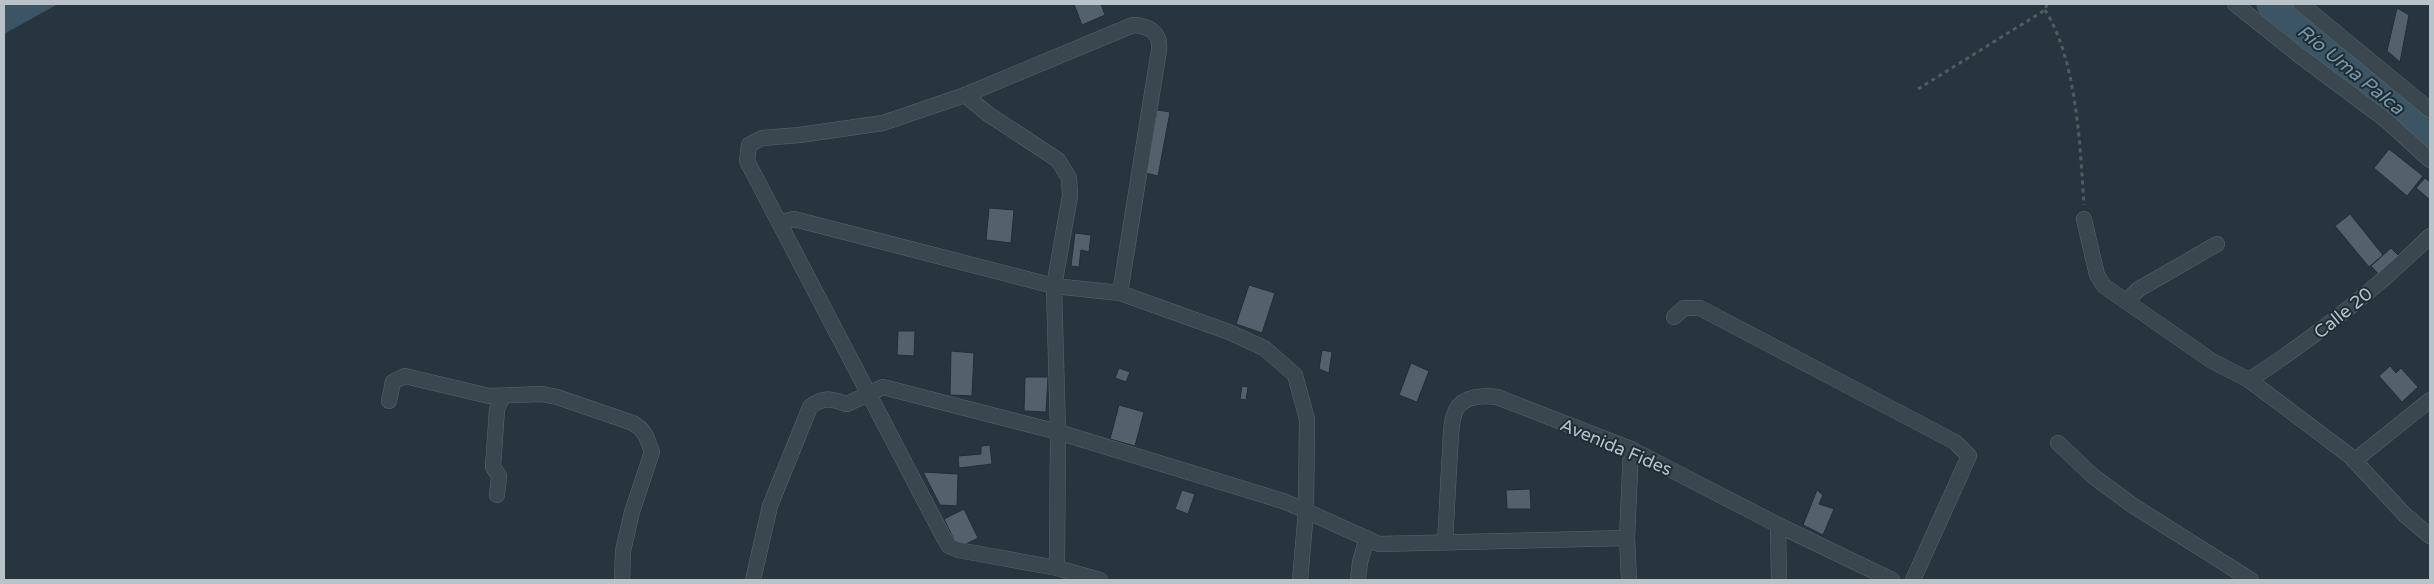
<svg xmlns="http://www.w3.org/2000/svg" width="2434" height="584" font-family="'Varela Round',sans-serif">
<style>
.water{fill:#3b5564}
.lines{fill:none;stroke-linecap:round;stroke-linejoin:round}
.river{stroke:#3b5564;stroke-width:31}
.building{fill:#52616c;stroke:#212e36}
.minor-casing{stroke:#58656c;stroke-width:16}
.path{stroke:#4b605e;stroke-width:3;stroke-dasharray:4 4;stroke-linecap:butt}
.minor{stroke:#3a474e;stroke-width:15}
.labels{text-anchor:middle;stroke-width:4;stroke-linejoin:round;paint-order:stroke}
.street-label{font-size:18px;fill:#b7c2c9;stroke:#1f2c34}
.water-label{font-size:19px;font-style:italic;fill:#7998aa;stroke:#1f2c34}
</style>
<rect width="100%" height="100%" fill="#27363e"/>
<polygon class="water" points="4,4 58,4 4,34"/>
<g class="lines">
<polyline class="river" points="2272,4 2430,134"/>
</g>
<g class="building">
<polygon points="1074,4 1101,4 1105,15 1082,25"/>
<polygon points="2397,8 2409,15 2400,62 2387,51"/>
<polygon points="1157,110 1170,112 1158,176 1146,173"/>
<polygon points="2389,149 2423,176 2407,196 2374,168"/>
<polygon points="2425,178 2430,182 2430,200 2416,188"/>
<polygon points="989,208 1014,210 1011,243 986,240"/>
<polygon points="2350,214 2383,255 2369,267 2335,226"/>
<polygon points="1075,233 1091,235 1089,252 1081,250 1079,267 1071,266"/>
<polygon points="2391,248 2402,259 2382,278 2371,266"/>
<polygon points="1249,285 1275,293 1262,333 1236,324"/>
<polygon points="898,331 915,331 914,356 897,355"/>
<polygon points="1322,350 1332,352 1329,373 1319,369"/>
<polygon points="951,351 974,353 972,396 950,395"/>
<polygon points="1411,363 1429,371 1417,402 1399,395"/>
<polygon points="2390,366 2396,373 2401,368 2418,387 2402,402 2379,376"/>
<polygon points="1119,368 1130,372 1126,382 1115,378"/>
<polygon points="1025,377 1048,377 1046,412 1024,411"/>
<polygon points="1242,386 1248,387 1246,400 1240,399"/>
<polygon points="1119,405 1144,412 1135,446 1110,439"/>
<polygon points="990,445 992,464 959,468 958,456 981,454 981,446"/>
<polygon points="923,472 958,474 957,506 940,505"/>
<polygon points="1530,489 1531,509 1507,509 1506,490"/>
<polygon points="1182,490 1195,494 1188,514 1175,509"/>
<polygon points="1817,490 1823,495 1819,504 1834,509 1823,535 1803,525"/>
<polygon points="964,509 978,538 958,548 944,519"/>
</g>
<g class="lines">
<g class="minor-casing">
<g id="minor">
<polyline points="2235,4 2299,55 2386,120 2430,160"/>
<polyline points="2301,4 2430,110"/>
<path d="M965,95l168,-70c16,1 28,7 26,25l-39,243"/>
<polyline points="2084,219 2097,275 2104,286 2212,361 2249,380 2350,456 2405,515 2430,536"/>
<polyline points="779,223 794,219 1054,286 1120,293 1229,332 1264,348 1295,375 1307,419 1306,511 1300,580"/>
<polyline points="2126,301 2139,289 2217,244"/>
<polyline points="1674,317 1684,308 1700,308 1955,442 1969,456 1913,580"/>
<path d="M2249,380c65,-42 126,-90 181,-144"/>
<polyline points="389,401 393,382 405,376 489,396 542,394 557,397 633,423 641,429 646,436 652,452 632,512 623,551 622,580"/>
<polyline points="2058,443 2093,476 2132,505 2251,580"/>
<polyline points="2354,461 2430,400"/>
<polyline points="497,495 499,476 493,467 497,409 503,396"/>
<polyline points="1778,525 1779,580"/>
<path d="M1445,541c2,-30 3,-59 5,-89 1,-12 0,-30 6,-42 7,-14 27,-15 41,-13l134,52 147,76 114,55"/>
<polyline points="1057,568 1058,432 1054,286 1070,196 1069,178 1058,160 988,114 965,95 883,123 800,135 762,138 749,145 747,161 944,538 949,546 958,550 1057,568 1100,580"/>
<path d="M753,580l17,-74 40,-99c14,-11 21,-8 37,-3l36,-17 175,45 228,70 93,42 248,-6"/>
<polyline points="1358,580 1360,562 1367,538"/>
<polyline points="1629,580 1627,538 1631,449"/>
</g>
</g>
<g class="path">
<path d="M2045,10c32,50 35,136 39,195"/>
<polyline points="1918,89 2045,10 2047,4"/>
</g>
<use href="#minor" class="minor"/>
</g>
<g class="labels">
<g class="street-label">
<text transform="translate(2343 313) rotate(-39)" y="6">Calle 20</text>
<text transform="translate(1616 447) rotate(23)" y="6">Avenida Fides</text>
</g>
<g class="water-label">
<text transform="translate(2351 69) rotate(39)" y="7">Río Uma Palca</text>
</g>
</g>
<rect width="2434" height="584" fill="none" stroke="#b7c2c9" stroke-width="10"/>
</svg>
